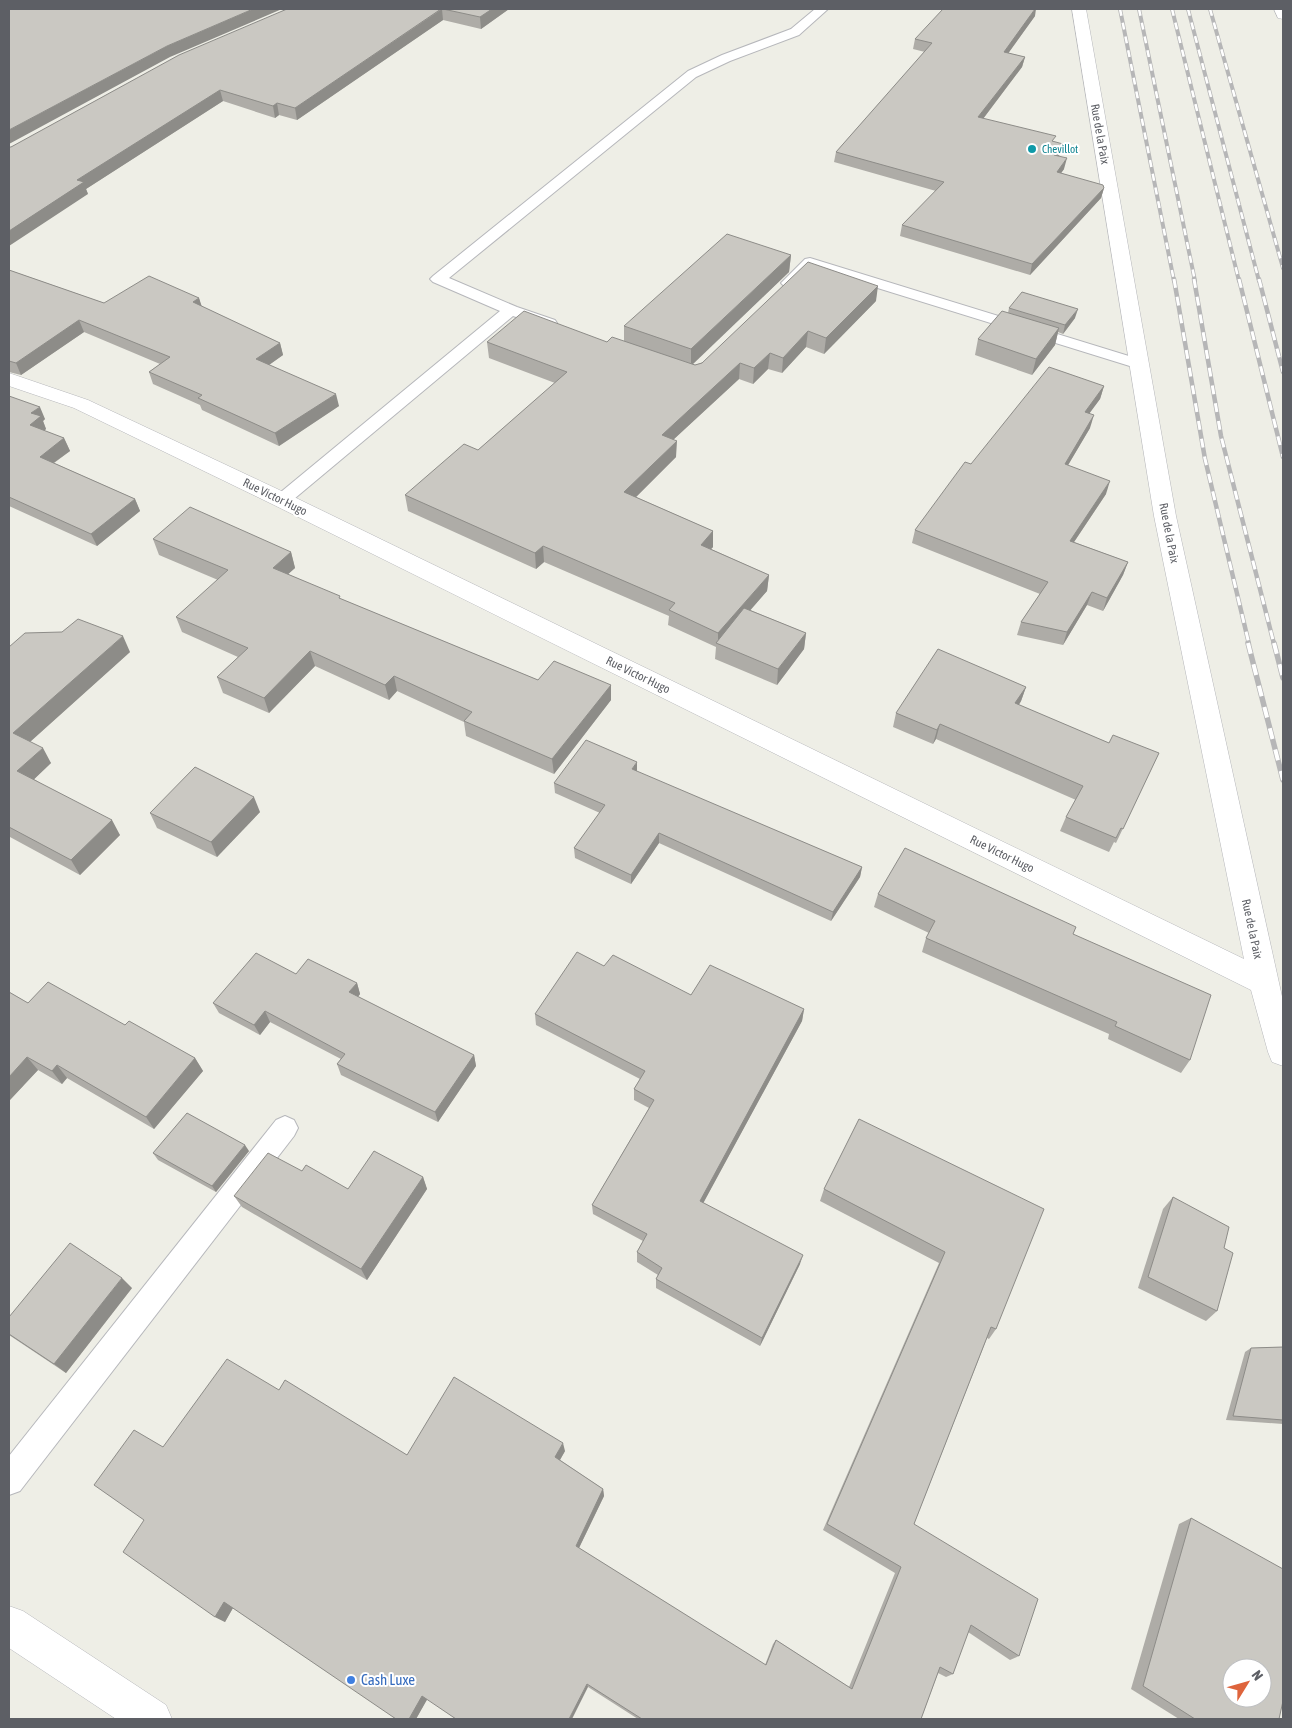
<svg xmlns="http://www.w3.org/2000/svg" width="1292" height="1728" font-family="'Asap Condensed',sans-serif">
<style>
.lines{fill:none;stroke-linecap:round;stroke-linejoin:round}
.lane-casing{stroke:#b6b7bb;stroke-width:2}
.street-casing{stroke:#b6b7bb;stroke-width:1}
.lane{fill:#fff;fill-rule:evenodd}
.street{fill:#fff;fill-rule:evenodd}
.rail-far2-casing{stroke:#b6b6b7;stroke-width:4}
.rail-far1-casing{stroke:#b6b6b7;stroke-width:4.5}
.rail-casing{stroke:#b6b6b7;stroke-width:5.5}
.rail-far2{stroke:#fff;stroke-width:2.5;stroke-dasharray:7;stroke-linecap:butt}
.rail-far1{stroke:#fff;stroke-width:3;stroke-dasharray:9;stroke-linecap:butt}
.rail{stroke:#fff;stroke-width:4;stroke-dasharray:11;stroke-linecap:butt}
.wall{fill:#aeaca7}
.shaded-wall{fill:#8d8c88}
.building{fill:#cac8c2;stroke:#8d8c88;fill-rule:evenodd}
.culture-dot{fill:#0f9aa8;stroke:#fff;stroke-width:2}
.shop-dot{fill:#3f7fe0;stroke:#fff;stroke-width:2}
.labels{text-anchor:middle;stroke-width:4;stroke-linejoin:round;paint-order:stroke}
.far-culture-label{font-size:11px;fill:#0d838f;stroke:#fff;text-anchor:start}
.street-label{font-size:12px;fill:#5d5f65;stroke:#fff}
.near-shop-label{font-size:15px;fill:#366cbe;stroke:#fff;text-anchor:start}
</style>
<rect width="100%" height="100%" fill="#eeeee6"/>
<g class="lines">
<g class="lane-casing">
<g id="lane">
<polygon points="815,9 828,9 799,35 730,61 696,77 449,278 517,307 555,320 557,323 555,326 543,326 513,316 288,504 282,506 276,504 273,500 276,496 500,311 433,282 430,279 433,276 688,71 722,55 791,29"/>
<polygon points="810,258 1145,361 1147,364 1145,367 1133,367 813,268 794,286 784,286 781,283 805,259"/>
<polygon points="285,1116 294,1120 298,1128 294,1136 20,1491 9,1495 9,1456 276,1120"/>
</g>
</g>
<g class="street-casing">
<g id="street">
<polygon points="1072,9 1086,9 1176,516 1283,1001 1283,1066 1272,1062 1268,1052 1251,990 274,505 74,408 9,386 9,373 88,400 290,495 1244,959 1154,516"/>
<polygon points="1274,9 1283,9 1283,19 1278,18"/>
<polygon points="9,1606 23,1611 166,1705 172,1719 116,1719 9,1648"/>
</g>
</g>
<use href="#lane" class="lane"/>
<use href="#street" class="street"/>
<g class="rail-far2-casing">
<g id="rail-far2">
<polyline points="1120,9 1174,281"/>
<polyline points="1139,9 1195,281"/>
<polyline points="1172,9 1239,281"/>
<polyline points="1188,9 1259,281"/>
<polyline points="1210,9 1283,268"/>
</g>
</g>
<g class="rail-far1-casing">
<g id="rail-far1">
<polyline points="1174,279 1205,459 1249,644"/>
<polyline points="1194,279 1221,436 1274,644"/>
<polyline points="1239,279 1283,457"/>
<polyline points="1259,279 1283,372"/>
</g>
</g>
<g class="rail-casing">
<g id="rail">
<polyline points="1248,643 1283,780"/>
<polyline points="1274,643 1283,678"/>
</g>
</g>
<use href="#rail-far2" class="rail-far2"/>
<use href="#rail-far1" class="rail-far1"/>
<use href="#rail" class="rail"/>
</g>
<g class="wall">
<polygon points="287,9 509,9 481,29 443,20 297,120 279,115 275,118 223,101 86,189 88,194 11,147"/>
<polygon points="1035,16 1008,53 1025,57 1022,67 983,119 1054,142 1060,154 1059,156 1064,169 1061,173 1104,188 1101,198 1030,275 900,236 902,225 936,191 834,162 836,152 925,52 913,49 915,39"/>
<polygon points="791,255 789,272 692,364 695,365 876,301 824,354 806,347 782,373 768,369 753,384 739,379 673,440 676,457 636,497 713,531 713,547 711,549 769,575 767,591 750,610 806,633 804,649 777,685 715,659 716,647 668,625 669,616 544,562 536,569 408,511 405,495 478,450 555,383 489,358 487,342 607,342 624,341 624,326"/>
<polygon points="9,270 104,303 199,298 201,306 280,343 283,355 269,365 339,406 279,446 202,410 200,405 153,384 149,372 160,364 84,332 21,375 9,372"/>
<polygon points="1009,308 1075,318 1063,334 1058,332 1055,345 1032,375 975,355 978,339 1008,313"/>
<polygon points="1104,386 1100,399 1089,413 1090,428 1068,465 1106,494 1074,542 1128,562 1123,575 1103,611 1087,605 1063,645 1017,635 1021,622 1040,594 912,543 915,530 971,464"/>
<polygon points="9,396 45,419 43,421 46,429 44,431 64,438 70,451 54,463 135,499 140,511 97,546 9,506"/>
<polygon points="153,539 291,552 295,568 288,574 341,599 538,680 611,685 611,700 554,774 466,736 464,722 397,691 389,700 315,666 269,713 223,693 217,677 238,657 182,632 176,617 218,580 159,555"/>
<polygon points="9,647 130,652 30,742 51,763 34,779 120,835 80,875 10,837 9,836"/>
<polygon points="1026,687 1021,701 1019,705 1109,743 1159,753 1116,843 1114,842 1109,852 1060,831 1066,817 1076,800 936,739 933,744 893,727 896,713"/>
<polygon points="637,772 862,867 860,877 831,921 659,843 631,884 575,858 574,848 600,813 555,793 554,783"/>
<polygon points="260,812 217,857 157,828 150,813"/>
<polygon points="878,894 1073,934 1190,1060 1181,1073 1108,1039 1109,1034 922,952 926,938 929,933 874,907"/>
<polygon points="604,966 691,995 804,1009 802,1021 703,1203 800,1264 760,1346 656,1288 656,1279 658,1275 637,1262 637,1252 643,1241 593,1214 592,1205 649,1108 634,1100 634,1089 640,1079 536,1025 535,1014"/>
<polygon points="296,974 357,983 360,994 358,997 474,1055 476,1066 438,1122 341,1075 337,1064 341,1059 270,1022 260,1035 219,1013 213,1003"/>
<polygon points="9,992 28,1003 125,1025 195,1058 203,1071 154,1129 67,1078 62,1084 38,1070 9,1101"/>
<polygon points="859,1119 996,1329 989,1339 987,1338 914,1524 1019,1656 1010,1660 968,1632 953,1674 946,1677 938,1673 921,1719 638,1719 588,1687 427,1699 416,1719 233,1608 225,1622 215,1617 144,1520 163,1447 279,1390 407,1455 565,1451 560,1460 603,1489 604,1496 579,1548 765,1665 773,1644 776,1640 849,1687 895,1573 823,1530 939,1263 820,1201 824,1189"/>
<polygon points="249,1151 216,1192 158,1160 153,1153"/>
<polygon points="302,1171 348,1189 423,1177 427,1189 367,1280 242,1207 234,1196"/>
<polygon points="1173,1197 1217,1311 1206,1321 1138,1288 1163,1209"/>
<polygon points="132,1288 66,1373 9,1335 9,1317"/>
<polygon points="1283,1347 1283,1424 1226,1420 1245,1352 1251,1348"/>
<polygon points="1191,1518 1279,1719 1179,1719 1131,1689 1179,1524"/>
</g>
<g class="shaded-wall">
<polygon points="253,9 282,9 170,57 9,144 9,130 167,46"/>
<polygon points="442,9 443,20 297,120 295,108"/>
<polygon points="492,9 509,9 481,29 480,17"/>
<polygon points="1035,9 1036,9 1035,16 1002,62 1004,52"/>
<polygon points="1025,57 1022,67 976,128 978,117"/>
<polygon points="220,90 223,101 86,189 88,194 9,246 9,231 77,180"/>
<polygon points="277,103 279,115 275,118 273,106"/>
<polygon points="1063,144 1060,154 1051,166 1054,155"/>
<polygon points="1067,158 1064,169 1054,183 1057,172"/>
<polygon points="1104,188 1101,198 1030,275 1032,264"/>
<polygon points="791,255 789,272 691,366 691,349"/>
<polygon points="878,286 876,301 824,354 826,338"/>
<polygon points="199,298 203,310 193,302"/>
<polygon points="1078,309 1075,318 1063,334 1065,325"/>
<polygon points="79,320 84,332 21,375 16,363"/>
<polygon points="1059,328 1055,345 1032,375 1036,359"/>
<polygon points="808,331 806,347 782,373 783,358"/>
<polygon points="280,343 283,355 259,372 256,359"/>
<polygon points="770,353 768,369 753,384 754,368"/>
<polygon points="740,363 739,379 661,451 662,435"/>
<polygon points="1104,386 1100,399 1081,425 1085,412"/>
<polygon points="336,394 339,406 279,446 275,433"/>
<polygon points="40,407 45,419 43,421 46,429 35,438 30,425 31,413"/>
<polygon points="1094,415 1090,428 1061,477 1065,464"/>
<polygon points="64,438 70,451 45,469 40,457"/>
<polygon points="677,441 676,457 625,508 624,492"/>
<polygon points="1110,481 1106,494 1066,554 1070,541"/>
<polygon points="135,499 140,511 97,546 91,534"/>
<polygon points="713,531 713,547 700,561 701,545"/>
<polygon points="543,546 544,562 536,569 535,553"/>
<polygon points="291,552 295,568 277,584 273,568"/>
<polygon points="1128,562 1123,575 1103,611 1107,598"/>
<polygon points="769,575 767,591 720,645 718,644 718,633"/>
<polygon points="1092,592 1087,605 1063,645 1067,632"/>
<polygon points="806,633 804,649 777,685 778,669"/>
<polygon points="123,636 130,652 22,749 13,733"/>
<polygon points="310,651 315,666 269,713 264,698"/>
<polygon points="394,676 397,691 389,700 385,685"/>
<polygon points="611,685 611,700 554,774 552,759"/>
<polygon points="1026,687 1021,701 1010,718 1015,703"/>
<polygon points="940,724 936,739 933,744 937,730"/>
<polygon points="43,748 51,763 27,786 17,771"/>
<polygon points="637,762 637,772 632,769"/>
<polygon points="254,797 260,812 217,857 211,842"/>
<polygon points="112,820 120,835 80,875 71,860"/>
<polygon points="659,833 659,843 631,884 631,875"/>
<polygon points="862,867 860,877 831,921 833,912"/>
<polygon points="357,983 360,994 353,1003 349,992"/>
<polygon points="804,1009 802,1021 699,1211 700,1201"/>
<polygon points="265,1011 270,1022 260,1035 254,1025"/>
<polygon points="474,1055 476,1066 438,1122 435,1112"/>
<polygon points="27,1057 38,1070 9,1101 9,1077"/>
<polygon points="195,1058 203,1071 154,1129 146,1117"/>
<polygon points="57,1065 67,1078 62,1084 52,1071"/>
<polygon points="245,1145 249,1151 216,1192 212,1186"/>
<polygon points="423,1177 427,1189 367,1280 361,1269"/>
<polygon points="803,1255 800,1264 760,1346 762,1338"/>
<polygon points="122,1278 132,1288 66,1373 54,1364"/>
<polygon points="563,1443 565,1451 557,1465 555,1457"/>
<polygon points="603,1489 604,1496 577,1552 576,1546"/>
<polygon points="224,1602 234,1606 225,1622 215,1617"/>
<polygon points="587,1684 588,1687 572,1719 569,1719"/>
<polygon points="422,1696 428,1698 416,1719 409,1719"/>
</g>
<g class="building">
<polygon points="9,9 253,9 167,46 9,130"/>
<polygon points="287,9 441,9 295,108 277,103 273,106 220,90 77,180 84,182 9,231 9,147 11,147 179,55"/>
<polygon points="443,9 492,9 480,17"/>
<polygon points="943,9 1035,9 1004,52 1025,57 978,117 1056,136 1052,141 1063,144 1054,155 1067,158 1057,172 1103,185 1104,188 1032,264 902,225 944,182 836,152 932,43 915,39"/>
<polygon points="727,234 791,255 691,349 624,326"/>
<polygon points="808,262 878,286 826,338 808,331 783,358 770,353 754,368 740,363 662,435 677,441 624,492 713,531 701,545 769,575 718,633 669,610 675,603 543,546 535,553 405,495 464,444 478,450 567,372 487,342 524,311 607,342 612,337 695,365 702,363"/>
<polygon points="9,270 104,303 149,276 199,298 193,302 280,343 256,359 336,394 275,433 198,398 202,395 149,372 170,357 79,320 16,363 9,361"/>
<polygon points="1022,292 1078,309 1065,325 1009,308"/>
<polygon points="1002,311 1059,328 1036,359 978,339"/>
<polygon points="1049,367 1104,386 1085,412 1094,415 1065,464 1110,481 1070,541 1128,562 1107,598 1092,592 1067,632 1021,622 1048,582 915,530 965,462 971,464"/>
<polygon points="9,396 40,407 31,413 41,416 30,425 64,438 40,457 135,499 91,534 9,497"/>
<polygon points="190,507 291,552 273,568 340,596 339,598 538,680 554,661 611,685 552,759 464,721 472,712 394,676 385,685 310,651 264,698 217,677 248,648 176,617 228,570 153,539"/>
<polygon points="744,608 806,633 778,669 716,643"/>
<polygon points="78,619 123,636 13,733 43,748 17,771 112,820 71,860 9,827 9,647 25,633 62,632"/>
<polygon points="938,649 1026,687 1015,703 1109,743 1113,735 1159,753 1123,829 1121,828 1116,838 1066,817 1083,786 940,724 937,730 896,713"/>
<polygon points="586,740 637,762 632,769 862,867 833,912 659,833 631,875 574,848 605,805 554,783"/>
<polygon points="195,767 254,797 211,842 150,813"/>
<polygon points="905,848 1076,927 1073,934 1211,995 1190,1060 1115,1026 1117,1022 926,938 935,921 878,894"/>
<polygon points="577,952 604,966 613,955 691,995 710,965 804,1009 700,1201 803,1255 762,1338 656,1279 662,1268 637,1252 647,1234 592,1205 654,1100 634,1089 645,1071 535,1014"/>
<polygon points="256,953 296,974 308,959 357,983 349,992 474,1055 435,1112 337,1064 345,1054 265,1011 254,1025 213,1003"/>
<polygon points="48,982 125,1025 129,1021 195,1058 146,1117 57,1065 52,1071 27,1057 9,1077 9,992 28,1003"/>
<polygon points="187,1113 245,1145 212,1186 153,1153"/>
<polygon points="859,1119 1044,1209 996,1329 991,1327 914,1524 1038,1599 1019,1656 971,1625 953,1674 940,1667 921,1719 642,1719 587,1684 569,1719 456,1719 422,1696 409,1719 396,1719 224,1602 215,1617 123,1552 144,1520 94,1485 134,1430 163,1447 227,1359 279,1390 285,1380 407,1455 454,1377 563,1443 555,1457 603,1489 576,1546 766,1665 776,1640 852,1689 901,1567 827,1524 945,1252 824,1189"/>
<polygon points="374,1151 423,1177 361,1269 234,1196 268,1153 302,1171 306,1165 348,1189"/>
<polygon points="1173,1197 1229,1227 1224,1248 1233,1253 1217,1311 1148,1277"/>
<polygon points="70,1243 122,1278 54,1364 9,1334 9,1317"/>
<polygon points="1283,1347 1283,1420 1233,1416 1251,1348"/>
<path d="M1191,1518l92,51v132l-4,18h-84l-52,-33zM1232,1668h30v30h-30z"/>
</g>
<circle class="culture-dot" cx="1032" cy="149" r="5"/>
<circle class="shop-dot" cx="351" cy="1680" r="5"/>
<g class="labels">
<g class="far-culture-label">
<text x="1042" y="153">Chevillot</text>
</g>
<g class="street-label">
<text transform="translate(1100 134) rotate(80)" y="4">Rue de la Paix</text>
<text transform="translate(275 497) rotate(26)" y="4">Rue Victor Hugo</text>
<text transform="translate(1169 533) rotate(79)" y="4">Rue de la Paix</text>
<text transform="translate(638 675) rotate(26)" y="4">Rue Victor Hugo</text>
<text transform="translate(1002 854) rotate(26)" y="4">Rue Victor Hugo</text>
<text transform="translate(1252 929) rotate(78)" y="4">Rue de la Paix</text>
</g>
<g class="near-shop-label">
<text x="361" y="1685">Cash Luxe</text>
</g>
</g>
<rect width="1292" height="1728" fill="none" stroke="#5d5f65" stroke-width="20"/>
<g transform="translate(1247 1683) rotate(53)"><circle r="24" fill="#ffffff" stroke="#bebfc1"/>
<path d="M0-4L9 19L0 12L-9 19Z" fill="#de643c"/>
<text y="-8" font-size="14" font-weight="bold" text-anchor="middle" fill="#5d5f65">N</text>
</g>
</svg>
